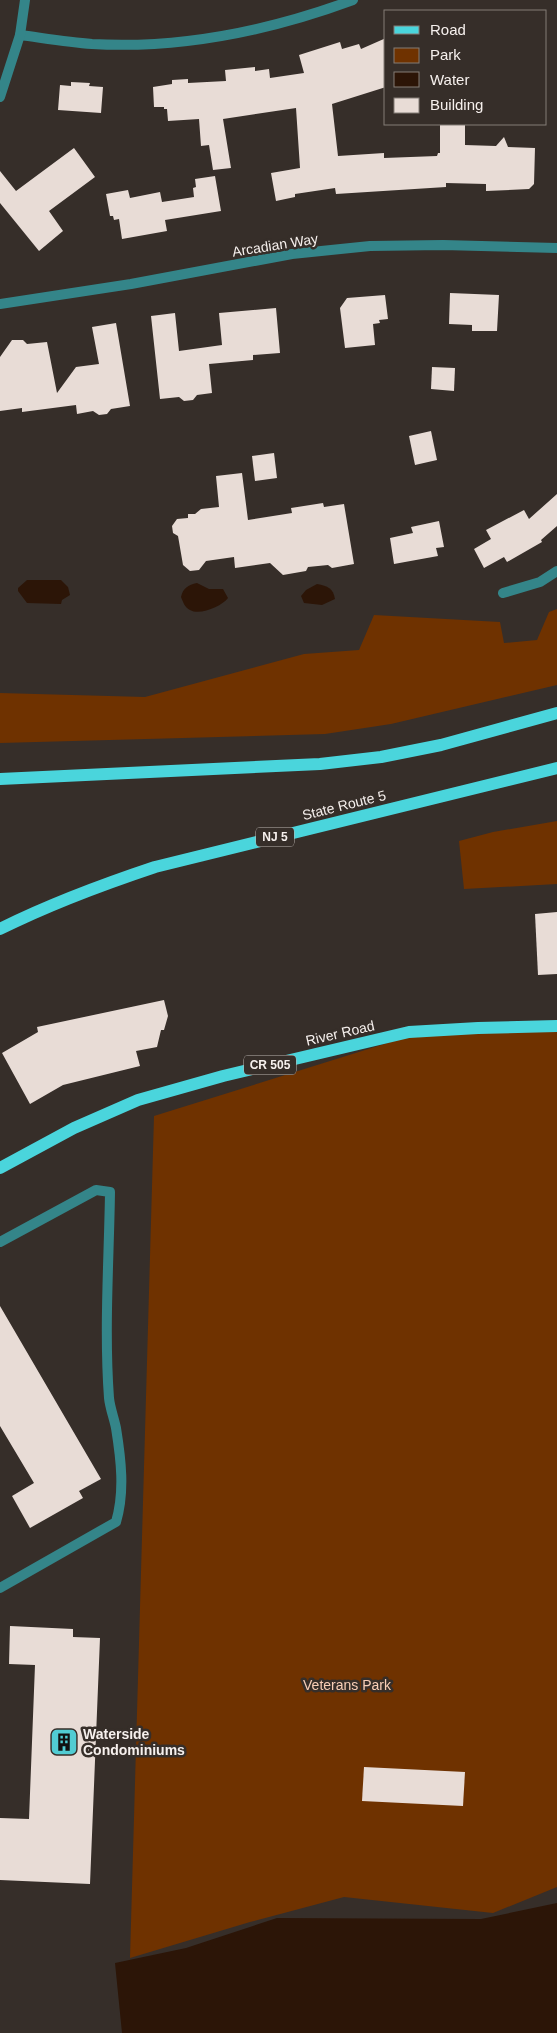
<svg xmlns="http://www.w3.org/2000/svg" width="557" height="2033" font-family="Arial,sans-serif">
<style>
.green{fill:#6f3200}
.water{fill:#2c1507}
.building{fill:#e8dcd6}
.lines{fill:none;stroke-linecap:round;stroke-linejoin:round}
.lane{stroke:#348589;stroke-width:10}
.street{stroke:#348589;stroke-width:10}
.primary{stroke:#4ad5dc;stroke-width:12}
.labels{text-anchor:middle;stroke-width:5;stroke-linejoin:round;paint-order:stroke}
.shield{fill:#362e29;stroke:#bcb6b2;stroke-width:1}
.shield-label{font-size:12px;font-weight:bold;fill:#f6f0ed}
.street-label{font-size:14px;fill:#f6f0ed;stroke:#362e29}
.park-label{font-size:14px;fill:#f8ceb6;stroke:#362e29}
.poi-label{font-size:14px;font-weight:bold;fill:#f6f0ed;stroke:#362e29;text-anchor:start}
</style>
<rect width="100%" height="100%" fill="#362e29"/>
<g class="green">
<polygon points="557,609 557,685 391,724 325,734 0,743 0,693 145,697 304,654 359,650 374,615 500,622 504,643 537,640 549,612"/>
<polygon points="557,821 557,884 464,889 459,841 493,832"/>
<polygon points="557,1027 557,1887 493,1913 344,1897 250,1922 130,1958 154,1116 426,1031"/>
</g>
<g class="water">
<polygon points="27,580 61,580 68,587 70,595 62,600 61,604 27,603 18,591 18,588"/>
<path d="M197,583l12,6h14l5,9c-6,8 -28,18 -38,12 -5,-2 -7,-8 -9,-13 2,-9 7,-12 16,-14z"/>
<path d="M317,584c11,2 16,4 18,15l-13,6 -18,-2 -3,-7 5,-6z"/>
<polygon points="557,1903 557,2033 122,2033 115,1963 186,1948 277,1918 481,1919"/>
</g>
<g class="building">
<polygon points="386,38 386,87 332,104 338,156 384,153 384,158 437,156 438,153 440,153 440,124 465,124 465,145 496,146 504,137 508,147 535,148 534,184 529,189 486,191 486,184 446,183 446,187 336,194 335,188 295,194 295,197 276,201 271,173 300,168 296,108 223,119 231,168 213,170 209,145 201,146 199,119 168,121 167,109 164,109 164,107 154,107 153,87 172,84 172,80 188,79 188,83 226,81 225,70 255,67 255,71 269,69 270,78 304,73 299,55 340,42 342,49 359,44 361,49"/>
<polygon points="71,82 90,83 89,86 103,87 101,113 58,110 60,85 71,86"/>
<polygon points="74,148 95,177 49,211 63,231 39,251 0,203 0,171 16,191"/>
<polygon points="215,176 221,211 165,220 167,231 122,239 119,219 114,220 113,216 110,216 106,194 128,190 130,198 160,192 162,202 194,197 193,188 196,187 195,179"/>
<polygon points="450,293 499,295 497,331 472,331 472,325 449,324"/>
<polygon points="385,295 388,319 379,320 380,323 373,324 375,345 345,348 340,308 347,298"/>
<polygon points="276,308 280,353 253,355 253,360 209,364 212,393 197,395 193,400 184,401 179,397 160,399 151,316 175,313 179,351 222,345 219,313"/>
<polygon points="116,323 130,406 111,409 107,414 99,415 93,411 77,414 76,405 22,412 22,408 0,411 0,357 12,340 23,340 27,344 47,342 57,393 76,367 99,364 92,327"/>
<polygon points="432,367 455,368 454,391 431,389"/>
<polygon points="431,431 437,460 415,465 409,436"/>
<polygon points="274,453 277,478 255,481 252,456"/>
<polygon points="242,473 248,520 292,513 291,508 323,503 324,507 344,504 354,564 332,568 328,565 308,567 306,571 283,575 270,563 235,568 234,557 206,561 199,570 190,571 183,565 178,536 173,533 172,526 177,519 188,518 188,514 195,514 201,509 219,507 216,476"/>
<polygon points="557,494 557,526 541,540 542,542 507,562 504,557 484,568 474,549 491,539 486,530 524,510 529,519"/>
<polygon points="439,521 444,547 436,548 438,556 394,564 390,538 413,533 411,527"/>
<polygon points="557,912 557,974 538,975 535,914"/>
<polygon points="164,1000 168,1016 164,1030 161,1030 157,1047 136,1051 140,1066 63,1085 30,1104 2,1053 38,1032 37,1027"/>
<polygon points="0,1306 101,1479 79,1491 83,1498 30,1528 12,1496 34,1483 0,1426"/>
<polygon points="10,1626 73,1629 73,1637 100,1638 90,1884 0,1880 0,1818 29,1819 35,1665 9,1664"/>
<polygon points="364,1767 465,1772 463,1806 362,1801"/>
</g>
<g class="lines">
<path class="lane" d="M0,1242l96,-52 14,2c-1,68 -6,138 -1,206 1,10 5,20 7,30 5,31 9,64 0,94l-116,66"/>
<g class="street">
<path d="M20,35c23,3 48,7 72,9 89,5 177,-13 261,-44"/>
<polyline points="0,97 20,35 25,0"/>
<polyline points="0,304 131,284 292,254 370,246 443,245 557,248"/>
<polyline points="503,593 540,582 557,571"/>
</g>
<g class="primary">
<polyline points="0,779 320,764 381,757 441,745 557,713"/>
<path d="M0,929c50,-25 101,-44 155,-62l402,-99"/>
<polyline points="0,1168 74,1128 138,1100 223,1076 409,1032 478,1028 557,1026"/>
</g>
</g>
<defs>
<g id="building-square" transform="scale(1.4375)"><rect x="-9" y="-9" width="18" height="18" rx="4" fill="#51ccd3" stroke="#362e29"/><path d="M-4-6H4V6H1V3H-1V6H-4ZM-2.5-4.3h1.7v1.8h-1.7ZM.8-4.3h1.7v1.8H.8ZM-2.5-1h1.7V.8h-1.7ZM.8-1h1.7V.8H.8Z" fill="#111"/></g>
</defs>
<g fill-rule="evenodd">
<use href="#building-square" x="64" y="1742"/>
</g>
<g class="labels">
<g class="shield">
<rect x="256" y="827.5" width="38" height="19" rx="4"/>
<rect x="244" y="1055.5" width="52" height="19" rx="4"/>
</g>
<g class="shield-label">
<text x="275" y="841">NJ 5</text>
<text x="270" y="1069">CR 505</text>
</g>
<g class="street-label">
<text transform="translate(275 245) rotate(-9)" y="5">Arcadian Way</text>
<text transform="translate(344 805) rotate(-14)" y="5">State Route 5</text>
<text transform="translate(340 1033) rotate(-13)" y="5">River Road</text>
</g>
<g class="park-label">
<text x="347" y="1690">Veterans Park</text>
</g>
<g class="poi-label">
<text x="83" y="1739">Waterside<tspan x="83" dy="16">Condominiums</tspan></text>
</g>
</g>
<rect x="384" y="10" width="162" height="115" fill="#362e29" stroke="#837c77"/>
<rect x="394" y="26" width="25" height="8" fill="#4ad5dc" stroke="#837c77"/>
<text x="430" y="35" font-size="15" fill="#f6f0ed">Road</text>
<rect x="394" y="48" width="25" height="15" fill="#6f3200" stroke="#837c77"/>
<text x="430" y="60" font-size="15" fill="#f6f0ed">Park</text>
<rect x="394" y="72" width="25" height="15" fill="#2c1507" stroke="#837c77"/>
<text x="430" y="85" font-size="15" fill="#f6f0ed">Water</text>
<rect x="394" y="98" width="25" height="15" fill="#e8dcd6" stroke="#837c77"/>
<text x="430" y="110" font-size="15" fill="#f6f0ed">Building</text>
</svg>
